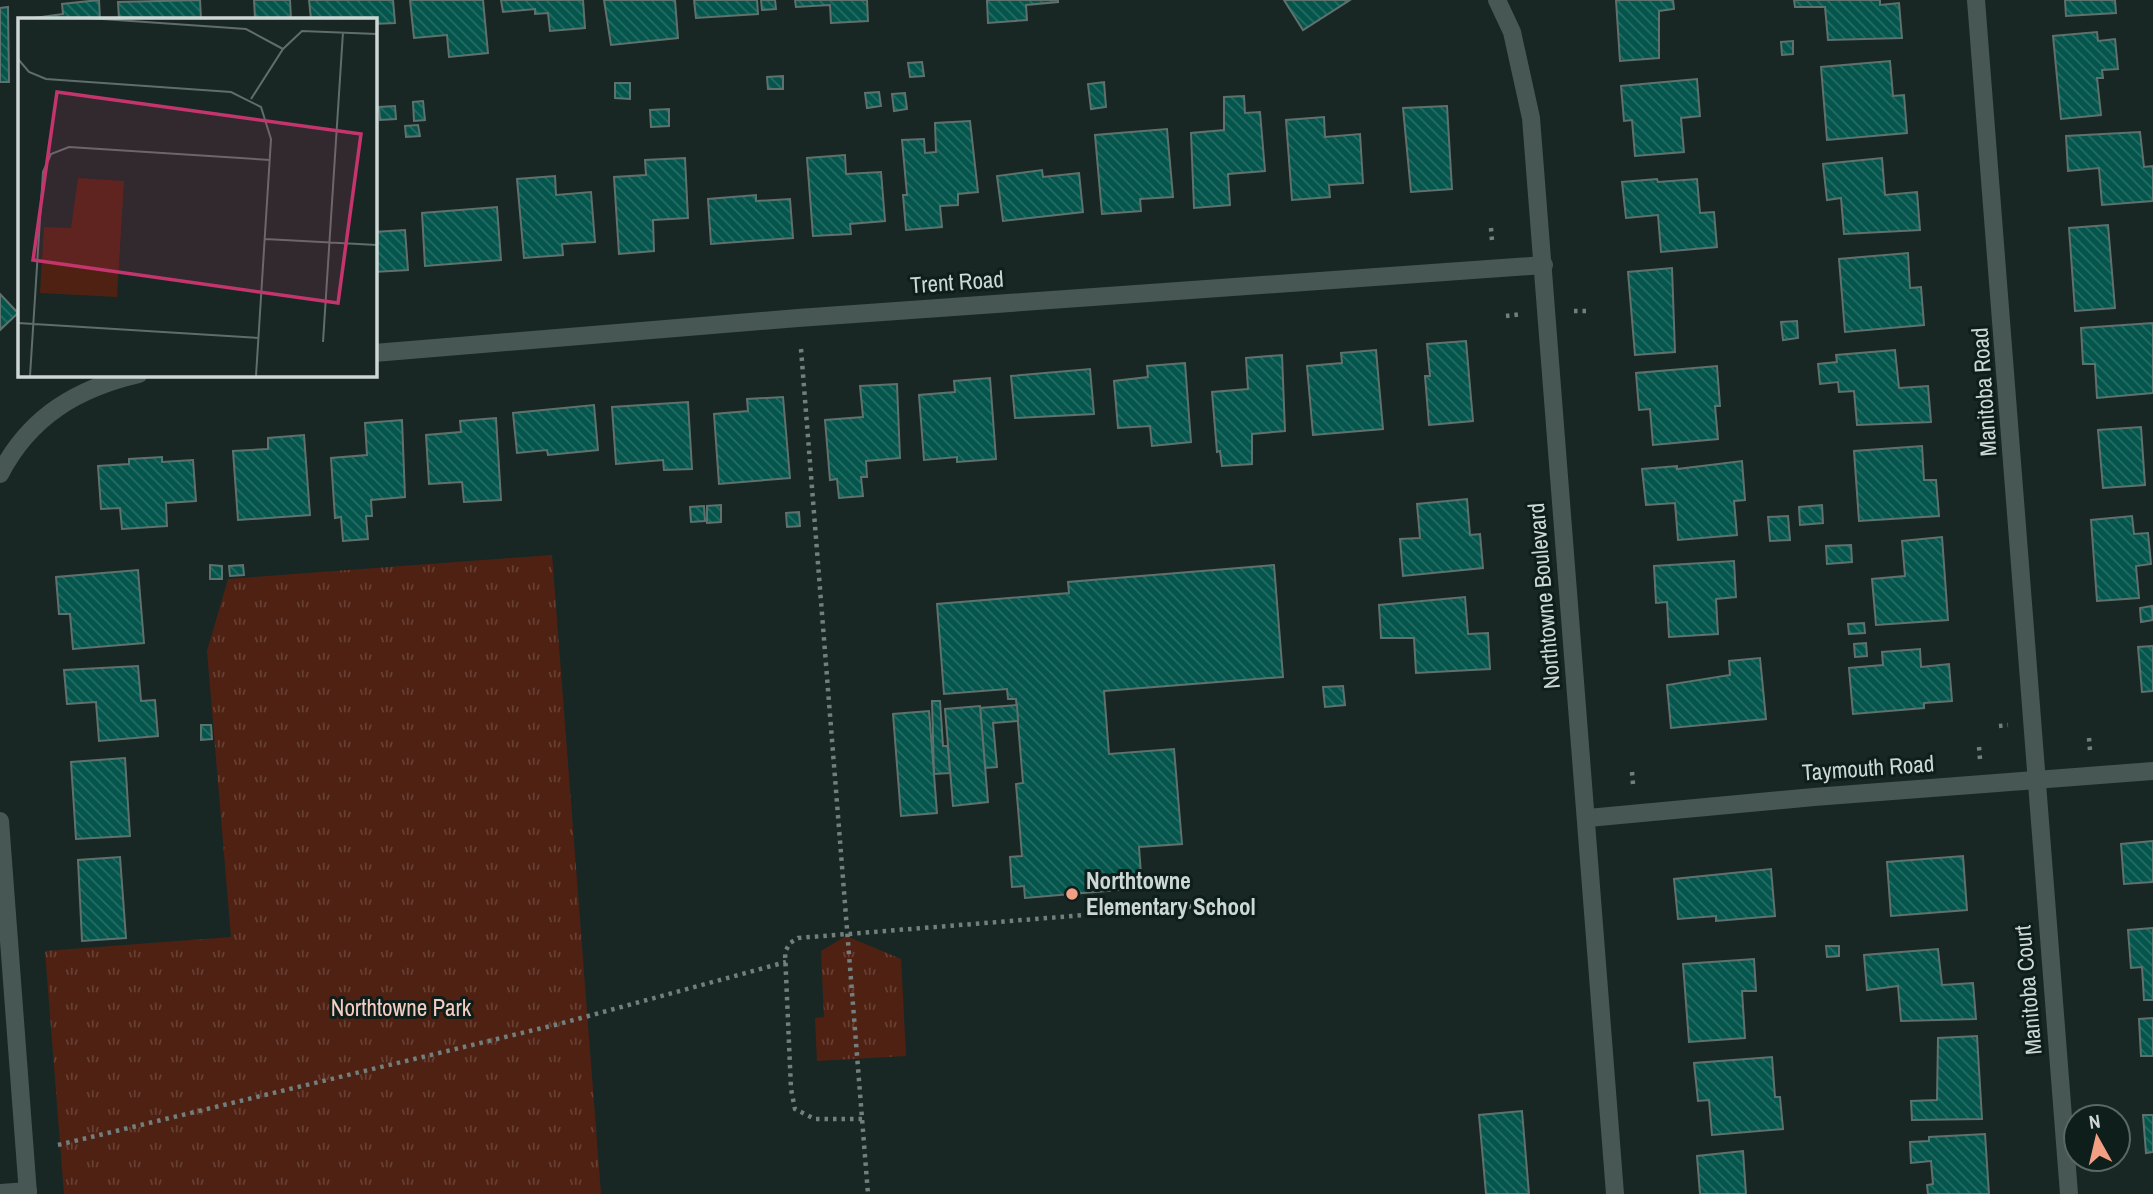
<svg xmlns="http://www.w3.org/2000/svg" width="2153" height="1194" font-family="'Archivo Narrow',sans-serif">
<style>
.park{fill:url(#park-tufts)}
.building{fill:url(#building-back-hatch);stroke:#5f716d;stroke-width:2}
.lines{fill:none;stroke-linecap:round;stroke-linejoin:round}
.path{stroke:#727f7c;stroke-width:4.5;stroke-dasharray:3.5 5;stroke-linecap:butt}
.minor{stroke:#465754;stroke-width:18}
.tertiary{stroke:#465754;stroke-width:18}
.poi-dot{fill:#f39f84;stroke:#0e1e1b;stroke-width:2.5}
.labels{text-anchor:middle;stroke-width:6;stroke-linejoin:round;paint-order:stroke}
.street-label{font-size:23px;fill:#cdd7d5;stroke:#0e1e1b}
.poi-label{font-size:23px;font-weight:bold;fill:#cdd7d5;stroke:#0e1e1b;text-anchor:start}
.park-label{font-size:23px;fill:#f5cec2;stroke:#0e1e1b}
.inset-road{fill:none;stroke:#606d6b;stroke-width:2}
.view{fill:#c4356d;fill-opacity:0.15;stroke:#c4356d;stroke-width:3.5}
.inset-edge{fill:none;stroke:#cdd7d5;stroke-width:3.5}
</style>
<defs>
<pattern id="park-tufts" width="24" height="20" patternUnits="userSpaceOnUse" patternTransform="scale(1.75)"><rect width="24" height="20" fill="#4f2113"/><path d="M3 7l-1-3M5 7V3M7 7l1-3M15 17l-1-3M17 17v-4M19 17l1-3" fill="none" stroke="#674034"/></pattern>
<pattern id="building-back-hatch" width="6" height="6" patternUnits="userSpaceOnUse" patternTransform="scale(1.75)"><rect width="6" height="6" fill="#04554c"/><path d="M-1 5l2 2M0 0l6 6M5-1l2 2" fill="none" stroke="#276d65"/></pattern>
</defs>
<rect width="100%" height="100%" fill="#182724"/>
<g class="park">
<polygon points="552,555 601,1194 64,1194 45,951 231,937 207,651 228,579"/>
<polygon points="846,936 901,959 906,1056 817,1061 815,1018 824,1017 821,951"/>
</g>
<g class="building">
<polygon points="99,0 100,19 27,19 63,14 62,4"/>
<polygon points="200,0 201,19 119,19 118,2"/>
<polygon points="254,0 290,0 291,19 243,19 255,18"/>
<polygon points="309,0 393,0 395,23 374,24 374,19 311,19"/>
<polygon points="410,0 483,0 488,53 449,57 447,35 414,38"/>
<polygon points="501,0 583,0 585,28 550,31 548,13 535,14 535,9 503,12"/>
<polygon points="604,0 675,0 678,38 611,45"/>
<polygon points="694,0 757,0 758,14 696,18"/>
<polygon points="761,0 775,0 776,9 762,10"/>
<polygon points="795,0 867,0 868,21 831,23 830,5 796,7"/>
<polygon points="987,0 1058,0 1058,2 1026,5 1027,20 988,23"/>
<polygon points="1284,0 1350,0 1303,30"/>
<polygon points="1616,0 1673,0 1674,9 1659,11 1659,58 1620,61"/>
<polygon points="1794,0 1880,0 1880,5 1899,3 1902,38 1828,40 1825,7 1795,7"/>
<polygon points="2065,0 2115,0 2116,13 2066,16"/>
<polygon points="8,7 9,82 0,82 0,8"/>
<polygon points="2097,32 2098,41 2115,39 2118,69 2102,70 2103,78 2097,78 2101,115 2061,119 2053,36"/>
<polygon points="1793,41 1793,54 1782,55 1781,42"/>
<polygon points="1890,61 1893,96 1904,95 1907,133 1827,140 1821,67"/>
<polygon points="922,62 924,76 910,77 908,63"/>
<polygon points="783,76 783,89 768,89 767,77"/>
<polygon points="1697,79 1700,116 1681,118 1684,152 1635,156 1632,120 1624,121 1621,86"/>
<polygon points="1104,82 1106,107 1091,109 1088,84"/>
<polygon points="615,83 630,83 630,99 615,98"/>
<polygon points="879,92 881,106 867,108 865,93"/>
<polygon points="905,93 907,109 894,111 892,94"/>
<polygon points="1244,96 1245,113 1260,112 1265,171 1228,174 1230,205 1194,208 1191,133 1224,130 1224,97"/>
<polygon points="423,101 425,120 414,121 413,102"/>
<polygon points="395,106 396,119 380,120 379,107"/>
<polygon points="1447,106 1452,189 1411,192 1403,108"/>
<polygon points="669,109 669,126 651,127 650,110"/>
<polygon points="1324,117 1325,137 1360,134 1363,183 1329,185 1330,197 1292,200 1286,120"/>
<polygon points="970,121 978,192 958,194 958,205 940,206 942,227 906,230 903,195 907,195 902,140 924,139 925,153 936,152 935,123"/>
<polygon points="418,125 420,136 406,137 405,126"/>
<polygon points="1167,129 1173,197 1140,199 1141,211 1102,214 1095,135"/>
<polygon points="2140,132 2144,167 2153,166 2153,201 2102,205 2099,168 2068,171 2066,136"/>
<polygon points="845,155 846,174 881,172 885,221 850,224 851,234 813,236 807,158"/>
<polygon points="685,158 688,218 653,220 654,251 619,254 614,177 646,175 645,160"/>
<polygon points="1882,158 1885,195 1917,192 1920,230 1844,234 1841,198 1827,200 1823,164"/>
<polygon points="1042,170 1043,177 1079,173 1083,212 1003,221 997,176"/>
<polygon points="555,176 556,195 591,192 595,242 562,244 563,255 524,258 517,179"/>
<polygon points="1657,179 1658,182 1697,179 1700,213 1714,212 1717,247 1661,252 1658,215 1626,218 1622,182"/>
<polygon points="756,195 756,201 790,199 793,238 711,244 708,199"/>
<polygon points="497,207 501,260 425,266 422,213"/>
<polygon points="2108,225 2115,308 2075,311 2069,228"/>
<polygon points="405,230 408,270 374,272 374,232"/>
<polygon points="1908,253 1910,288 1921,287 1924,325 1845,332 1839,259"/>
<polygon points="1672,268 1675,352 1635,355 1628,272"/>
<polygon points="0,294 18,313 0,330"/>
<polygon points="1797,321 1798,338 1783,340 1781,322"/>
<polygon points="2153,323 2153,393 2097,398 2095,364 2083,364 2081,328"/>
<polygon points="1466,341 1473,421 1429,425 1425,376 1430,376 1427,344"/>
<polygon points="1376,350 1383,429 1313,435 1307,366 1342,363 1341,353"/>
<polygon points="1895,350 1899,388 1928,386 1931,422 1857,425 1854,391 1839,392 1838,382 1820,384 1818,364 1837,362 1836,355"/>
<polygon points="1282,355 1285,431 1252,434 1252,464 1222,466 1220,451 1217,452 1212,392 1248,389 1246,358"/>
<polygon points="1185,363 1191,442 1152,446 1150,426 1118,428 1114,381 1148,377 1147,366"/>
<polygon points="1717,366 1720,406 1715,406 1718,439 1653,445 1650,409 1639,410 1636,373"/>
<polygon points="1090,369 1094,414 1015,418 1011,376"/>
<polygon points="990,378 996,459 957,462 957,457 924,460 919,395 955,392 954,381"/>
<polygon points="897,384 900,458 866,461 867,477 861,477 863,496 839,498 837,479 830,480 825,420 863,417 860,386"/>
<polygon points="783,397 790,478 719,484 714,414 748,411 747,399"/>
<polygon points="688,402 692,469 664,470 663,460 616,464 612,407"/>
<polygon points="594,405 598,450 548,455 547,450 517,453 513,413"/>
<polygon points="496,418 501,500 464,502 462,482 429,484 426,435 461,432 460,421"/>
<polygon points="402,420 405,497 371,500 372,516 366,516 368,539 343,541 341,517 335,518 331,458 367,455 365,423"/>
<polygon points="2141,427 2145,485 2103,488 2098,430"/>
<polygon points="304,435 310,515 238,520 233,451 268,449 268,438"/>
<polygon points="1922,446 1924,480 1936,480 1939,516 1859,521 1854,451"/>
<polygon points="162,457 162,462 193,460 196,501 166,503 167,526 122,529 120,508 101,509 98,466 129,464 129,459"/>
<polygon points="1742,461 1745,500 1734,501 1737,535 1678,540 1675,503 1646,505 1642,469 1677,466 1677,469"/>
<polygon points="1467,499 1470,535 1480,534 1483,568 1403,576 1400,539 1420,538 1417,504"/>
<polygon points="721,505 721,522 707,523 707,506"/>
<polygon points="1822,505 1823,523 1800,525 1799,507"/>
<polygon points="704,506 705,521 691,522 690,507"/>
<polygon points="799,512 800,526 787,527 786,513"/>
<polygon points="1788,516 1790,540 1770,541 1768,517"/>
<polygon points="2132,516 2134,534 2148,533 2151,564 2136,566 2139,598 2097,601 2091,520"/>
<polygon points="1942,537 1948,620 1876,625 1872,579 1905,576 1902,541"/>
<polygon points="1851,545 1852,562 1827,564 1826,546"/>
<polygon points="1734,561 1736,597 1716,599 1718,634 1669,637 1667,602 1656,603 1654,566"/>
<polygon points="210,565 222,566 222,579 210,579"/>
<polygon points="243,565 244,575 230,576 229,566"/>
<polygon points="1274,565 1283,677 1104,691 1109,754 1174,749 1182,844 1139,847 1142,888 1025,898 1024,886 1012,887 1010,857 1022,856 1016,784 1023,783 1016,699 1008,699 1007,689 944,694 937,604 1069,593 1068,582"/>
<polygon points="138,570 144,643 73,649 70,614 59,614 56,577"/>
<polygon points="1465,597 1468,634 1488,633 1490,669 1416,673 1414,638 1381,638 1379,605"/>
<polygon points="2152,606 2153,620 2141,622 2140,608"/>
<polygon points="1864,623 1865,633 1849,634 1848,624"/>
<polygon points="1866,643 1867,656 1855,657 1854,644"/>
<polygon points="2153,646 2153,691 2142,692 2138,647"/>
<polygon points="1920,649 1921,667 1949,664 1952,701 1924,703 1924,708 1853,714 1849,668 1883,665 1882,652"/>
<polygon points="1760,658 1766,719 1671,728 1667,685 1730,675 1729,661"/>
<polygon points="138,666 141,701 155,700 158,736 99,741 96,702 67,704 64,670"/>
<polygon points="1343,686 1345,705 1325,707 1323,687"/>
<polygon points="932,701 940,701 943,746 948,746 950,773 934,774"/>
<polygon points="1017,705 1018,721 993,723 997,767 985,768 980,708"/>
<polygon points="980,706 988,802 953,806 945,709"/>
<polygon points="929,711 937,813 901,816 893,714"/>
<polygon points="201,725 211,725 212,739 201,740"/>
<polygon points="125,758 130,836 76,839 71,762"/>
<polygon points="2153,841 2153,882 2124,884 2121,844"/>
<polygon points="1963,856 1967,910 1891,916 1887,862"/>
<polygon points="120,857 126,938 82,941 78,860"/>
<polygon points="1771,869 1775,916 1716,921 1716,916 1678,919 1674,879"/>
<polygon points="2153,928 2153,1000 2144,1000 2142,967 2131,968 2128,930"/>
<polygon points="1826,946 1839,946 1839,956 1827,957"/>
<polygon points="1938,949 1942,985 1973,983 1976,1019 1901,1021 1898,986 1867,990 1864,955"/>
<polygon points="1754,959 1756,991 1742,991 1745,1038 1689,1042 1683,964"/>
<polygon points="2153,1018 2153,1056 2141,1056 2139,1019"/>
<polygon points="1977,1036 1982,1119 1912,1120 1911,1101 1937,1100 1938,1038"/>
<polygon points="1772,1057 1775,1097 1780,1097 1783,1129 1712,1135 1709,1100 1698,1101 1694,1063"/>
<polygon points="1522,1111 1529,1194 1486,1194 1479,1115"/>
<polygon points="2143,1115 2153,1115 2153,1152 2146,1153"/>
<polygon points="1985,1134 1989,1194 1928,1194 1927,1185 1933,1184 1931,1161 1911,1163 1910,1142 1929,1141 1929,1137"/>
<polygon points="1743,1151 1746,1194 1700,1194 1697,1156"/>
</g>
<g class="lines">
<g class="path">
<polyline points="1491,228 1492,241"/>
<polyline points="1574,311 1589,311"/>
<polyline points="1506,316 1522,314"/>
<polyline points="801,349 868,1194"/>
<polyline points="1999,726 2008,725"/>
<polyline points="2089,738 2090,750"/>
<polyline points="1979,747 1980,759"/>
<polyline points="1632,772 1633,784"/>
<polyline points="862,1119 815,1119 795,1109 791,1089 785,952 790,943 798,938 1235,903"/>
<polyline points="58,1145 559,1024 786,962"/>
</g>
<g class="minor">
<polyline points="1976,0 2069,1194"/>
<polyline points="374,353 798,318 1544,265"/>
<path d="M0,474c30,-58 78,-86 139,-100"/>
<polyline points="1588,818 1814,797 2153,771"/>
<polyline points="0,821 28,1194"/>
<polyline points="0,1193 28,1191"/>
</g>
<polyline class="tertiary" points="1497,0 1512,32 1531,118 1615,1194"/>
</g>
<circle class="poi-dot" cx="1072" cy="894" r="7"/>
<g class="labels">
<g class="street-label">
<text transform="translate(957 282) rotate(-4)" y="8">Trent Road</text>
<text transform="translate(1984 392) rotate(-94)" y="8">Manitoba Road</text>
<text transform="translate(1544 596) rotate(-95)" y="8">Northtowne Boulevard</text>
<text transform="translate(1868 768) rotate(-4)" y="8">Taymouth Road</text>
<text transform="translate(2028 990) rotate(-95)" y="8">Manitoba Court</text>
</g>
<g class="poi-label">
<text x="1086" y="889">Northtowne<tspan x="1086" dy="26">Elementary School</tspan></text>
</g>
<g class="park-label">
<text x="401" y="1016">Northtowne Park</text>
</g>
</g>
<g transform="translate(18 18)">
<rect width="359" height="359" fill="#182724"/>
<path d="M60,160l46,3 -7,116 -77,-4 4,-66 27,1z" fill="#4f2113"/>
<path class="inset-road" d="M70,0l158,11 37,20M0,41l11,13 17,7 185,13 30,15 10,32 -15,237M233,81l32,-50 19,-18 75,3M247,221l112,6M0,305l241,15M305,324l20,-310M12,358l13,-204 8,-18 18,-7 201,13"/>
<path class="view" d="M39,74l304,42 -23,169 -305,-43z"/>
<rect width="359" height="359" class="inset-edge"/>
</g>
<g transform="translate(2097 1138) rotate(352)"><circle r="33" fill="#0e1e1b" stroke="#5a6865" stroke-width="2"/>
<path d="M0-5L12 26L0 18L-12 26Z" fill="#f39f84"/>
<text y="-10" font-size="19" font-weight="bold" text-anchor="middle" fill="#cdd7d5">N</text>
</g>
</svg>
